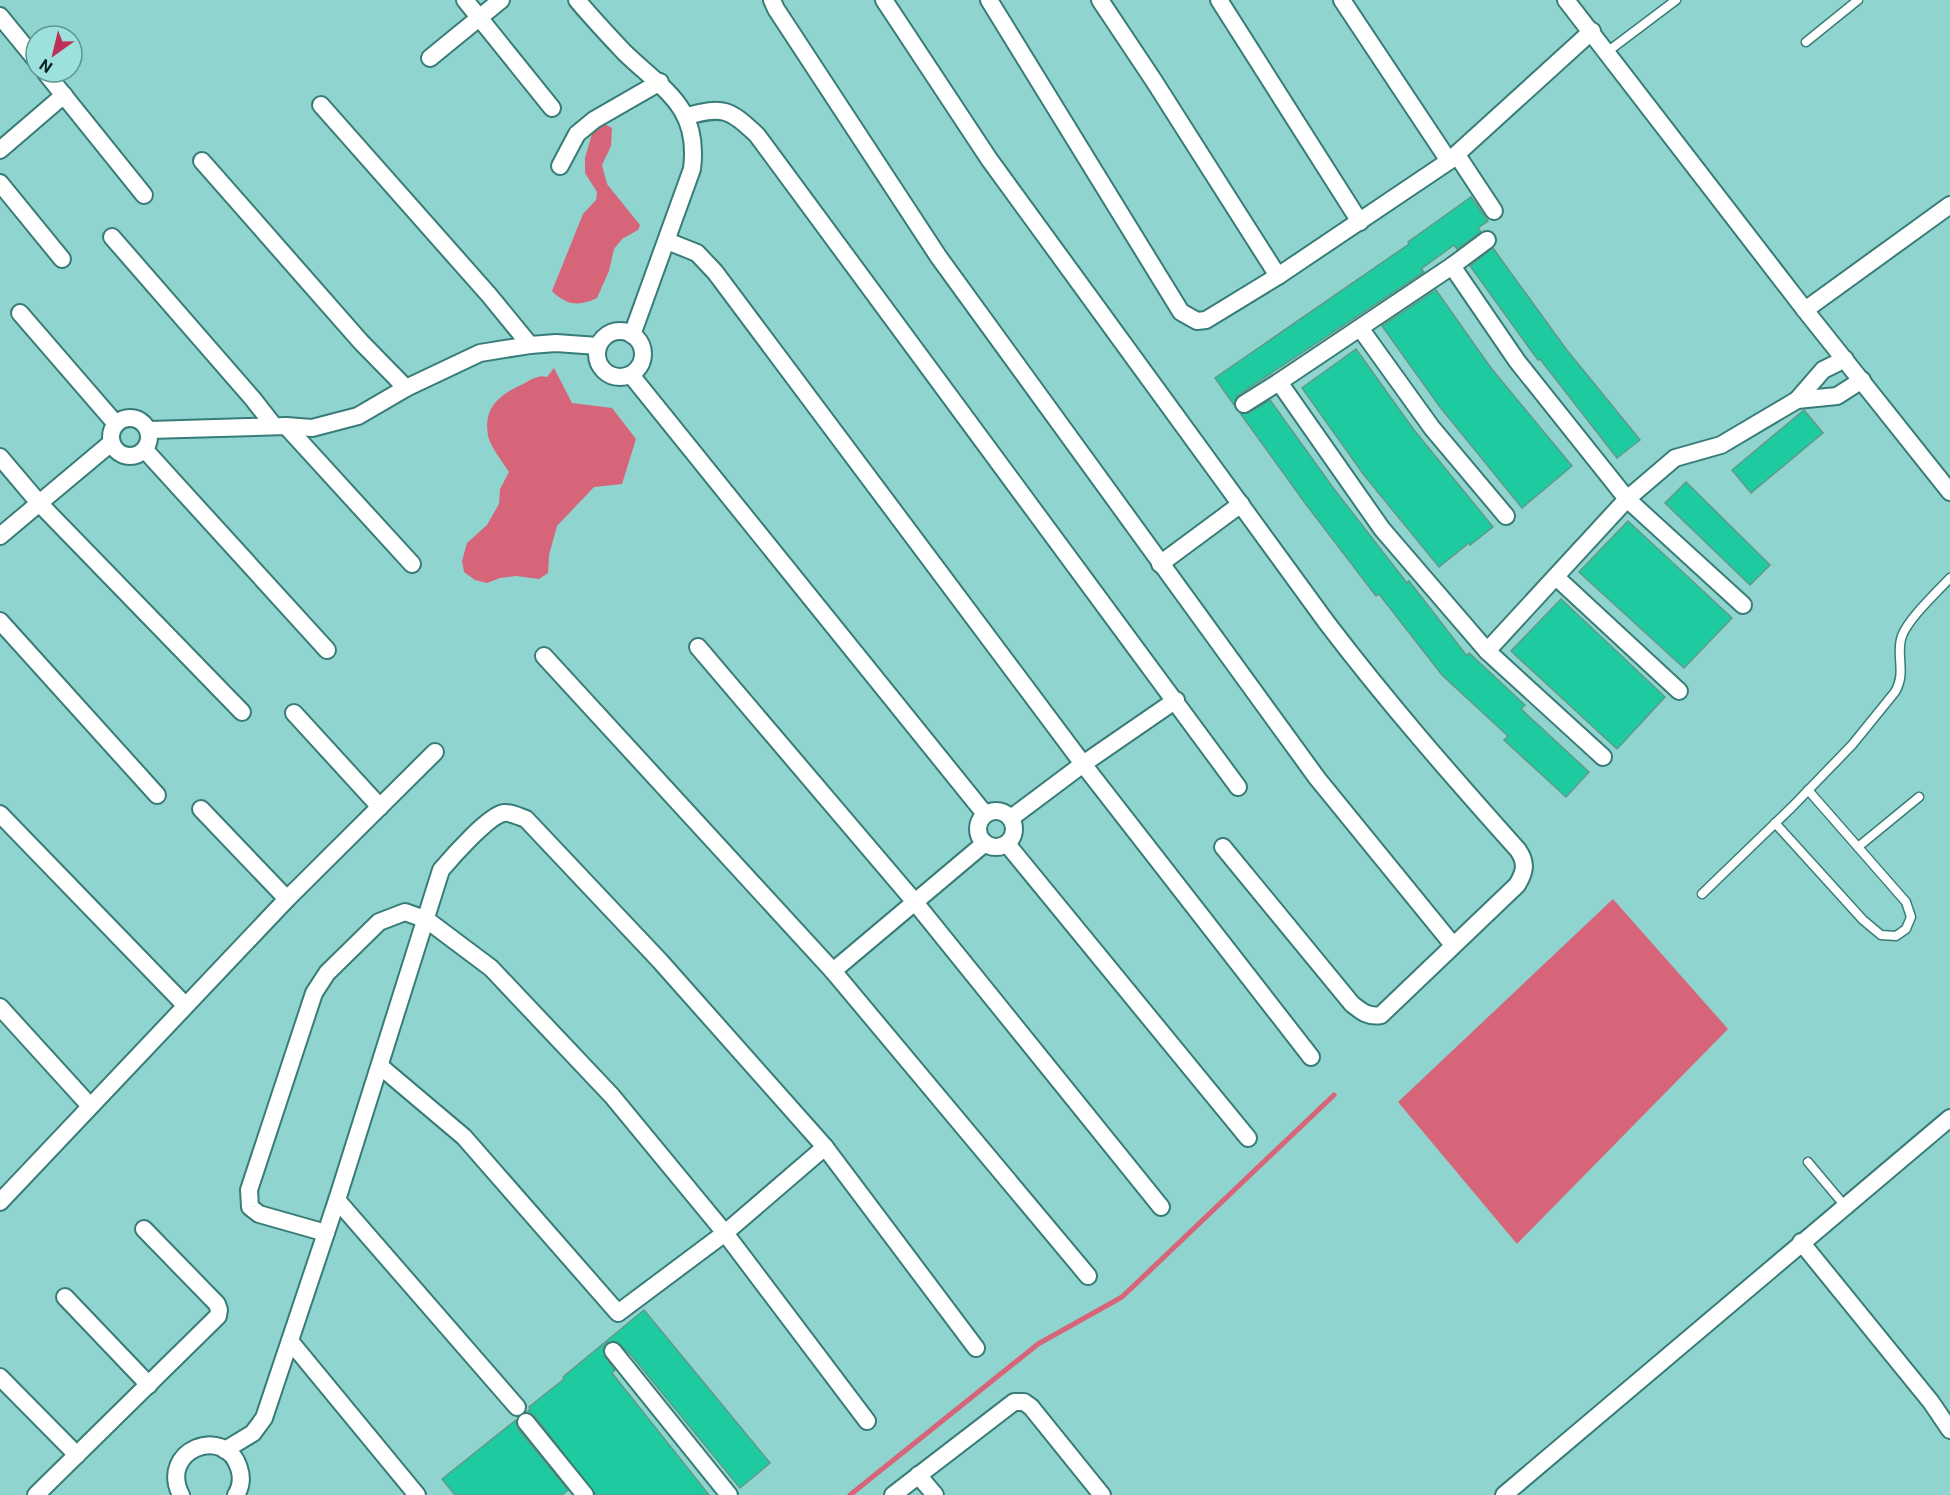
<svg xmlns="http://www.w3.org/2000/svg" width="1950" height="1495" font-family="Roboto,sans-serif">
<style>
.water{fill:#d6657a}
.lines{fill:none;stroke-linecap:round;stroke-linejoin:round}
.stream{stroke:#d6657a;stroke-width:5}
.building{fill:#1ecba1;stroke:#5f9a86;stroke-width:1.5}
.lane-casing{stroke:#387c78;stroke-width:11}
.street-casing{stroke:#387c78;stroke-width:20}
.lane{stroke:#fff;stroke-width:8}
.street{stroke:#fff;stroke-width:16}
</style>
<rect width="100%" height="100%" fill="#90d4cf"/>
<g class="water">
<path d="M603,123l9,5 -1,18 -9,19 5,19 33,41 -2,5 -16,9 -8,10 -5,22 -12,27c-19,9 -31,7 -45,-7l31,-77 13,-14 1,-8 -12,-19v-15l7,-24z"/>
<path d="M554,368l18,35 40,5 24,31 -14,45 -28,3 -37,39 -8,29 -1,18 -9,6 -23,-3 -16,2 -13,5 -12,-3 -11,-8 -2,-11 5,-18 20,-18 12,-21 1,-15 9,-17c-6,-10 -20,-27 -21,-37 -5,-27 11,-40 33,-50 9,-4 16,-11 26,-8z"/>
<polygon points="1613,899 1728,1029 1517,1244 1398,1102"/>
</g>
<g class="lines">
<polyline class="stream" points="850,1495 1038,1344 1122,1297 1334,1095"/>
</g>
<g class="building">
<polygon points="1471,197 1488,221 1478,228 1481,232 1457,249 1454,245 1421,269 1424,272 1238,395 1235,400 1234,405 1215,378 1409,244 1408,242"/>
<polygon points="1493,248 1566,349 1640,440 1617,458 1540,359 1538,360 1470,266"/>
<polygon points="1436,290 1491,368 1572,466 1522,508 1440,407 1382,326"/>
<polygon points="1356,349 1414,430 1493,527 1470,545 1469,543 1439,567 1364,475 1302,388"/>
<polygon points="1270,400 1334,489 1407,583 1409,581 1467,656 1469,653 1525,705 1521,709 1589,772 1566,797 1504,740 1508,736 1442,675 1379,594 1376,596 1305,503 1240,413 1249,413"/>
<polygon points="1804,410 1823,433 1751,493 1732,470"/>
<polygon points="1686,482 1770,565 1750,585 1665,503"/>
<polygon points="1628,521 1732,618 1684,668 1579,572"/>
<polygon points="1561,599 1665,697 1617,749 1511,651"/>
<polygon points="644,1310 770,1463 740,1488 632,1356 616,1341 607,1343 603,1348 605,1357 615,1370 612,1373 709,1495 596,1495 534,1415 527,1412 530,1409 529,1407 564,1379 563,1377"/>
<polygon points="516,1420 518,1429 568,1490 562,1495 455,1495 442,1479"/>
</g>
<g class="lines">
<g class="lane-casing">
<g id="lane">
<polyline points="1806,42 1858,0"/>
<polyline points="1607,52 1676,0"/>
<polyline points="1775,823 1863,920 1881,935 1896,936 1906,929 1911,917 1906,902 1808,790"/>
<polyline points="1858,847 1919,797"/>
<path d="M1702,894l90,-87 60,-62 43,-53c12,-20 0,-38 7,-56 6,-17 35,-44 48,-58"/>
<polyline points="1808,1162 1845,1206"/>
</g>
</g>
<g class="street-casing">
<g id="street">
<polyline points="465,0 552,108"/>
<path d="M577,0c15,18 31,35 47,52 39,38 76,54 68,117l-60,166"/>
<polyline points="772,0 776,9 938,256 1317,778 1453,945"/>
<path d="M884,0l105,159 338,464c61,80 124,152 191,227 9,13 7,22 -1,35l-136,130c-13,2 -19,-3 -29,-11l-129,-157"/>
<polyline points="989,0 1181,312 1197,321 1206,320 1278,276 1449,161 1592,31"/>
<polyline points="1100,0 1154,81 1278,276"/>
<polyline points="1219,0 1360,222"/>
<polyline points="1342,0 1449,161"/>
<polyline points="1566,0 1805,310 1950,492"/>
<polyline points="0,16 36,60"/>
<polyline points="430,58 501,0"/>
<polyline points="45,72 144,195"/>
<polyline points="321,105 489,295 530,345"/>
<path d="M687,116c37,-10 42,-7 70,19l481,652"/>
<polyline points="0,150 64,95"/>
<polyline points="1457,155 1494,211"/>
<polyline points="202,161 361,342 406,388"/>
<polyline points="560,166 577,134 594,120 660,82"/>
<polyline points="0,183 62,259"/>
<polyline points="112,237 253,399 274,426"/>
<polyline points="667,241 697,253 715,272 1083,764 1311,1057"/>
<polyline points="1452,266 1487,240"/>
<polyline points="1805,310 1950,205"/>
<polyline points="20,313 116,424"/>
<polyline points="1360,328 1432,428 1506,516"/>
<circle cx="620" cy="354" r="23"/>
<polyline points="1845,359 1823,370 1797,400 1837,396 1862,380"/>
<polyline points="631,375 985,814"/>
<polyline points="1244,404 1279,382"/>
<circle cx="130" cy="437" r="19"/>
<polyline points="286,426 412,564"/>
<polyline points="149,430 286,426 312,428 358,416 406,388 480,353 530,345 556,343 598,346"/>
<polyline points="145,450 327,650"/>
<polyline points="0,457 39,503 242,712"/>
<polyline points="0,536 111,443"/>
<polyline points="1160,564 1241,504"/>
<polyline points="1556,577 1679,691"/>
<polyline points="1743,605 1627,499 1517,361 1452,266 1279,382 1382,529 1487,651 1627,499 1675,458 1721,445 1797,400"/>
<polyline points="0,621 157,795"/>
<polyline points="698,647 914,901 1161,1207"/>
<polyline points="1487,651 1603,757"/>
<polyline points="544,656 833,971 1088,1276"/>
<polyline points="294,713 380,807"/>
<polyline points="201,809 287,899"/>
<circle cx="996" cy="829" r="18"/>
<polyline points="0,814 185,1005"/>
<polyline points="1011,818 1083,764 1176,700"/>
<polyline points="1007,844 1248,1138"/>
<polyline points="833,971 985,843"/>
<polyline points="0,1007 90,1106"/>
<polyline points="380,1066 464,1137 618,1313 725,1233 825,1147"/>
<polyline points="337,1200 517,1407"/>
<polyline points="0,1202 287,899 435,752"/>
<polyline points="326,1233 259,1214 250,1207 249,1190 314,993 327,973 379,922 405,912 427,920 491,968 612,1096 725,1233 867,1421"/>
<polyline points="1801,1242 1931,1402 1950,1430"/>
<polyline points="65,1297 149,1385"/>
<polyline points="290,1341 417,1495"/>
<polyline points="613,1351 729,1495"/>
<polyline points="0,1377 77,1455"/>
<polyline points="526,1422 585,1495"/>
<path d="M225,1450l28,-17 11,-15 73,-218 104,-330c11,-13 48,-55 63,-57 6,-1 16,4 22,6l134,142 165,186 151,201"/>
<polyline points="918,1475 935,1495"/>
<polyline points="36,1495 218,1316 219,1310 217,1304 144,1229"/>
<path d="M181,1495c-23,-45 44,-71 58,-27 3,9 2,19 -3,27"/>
<polyline points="893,1495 1014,1402 1024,1402 1031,1407 1102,1495"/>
<polyline points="1504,1495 1950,1118"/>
</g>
</g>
<use href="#lane" class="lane"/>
<use href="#street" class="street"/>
</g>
<g transform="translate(54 54) rotate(214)"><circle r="28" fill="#9de1dc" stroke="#619592" stroke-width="1.5"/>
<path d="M0-4.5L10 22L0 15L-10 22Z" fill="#be2e55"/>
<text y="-9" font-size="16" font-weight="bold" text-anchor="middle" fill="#062322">N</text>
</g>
</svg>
